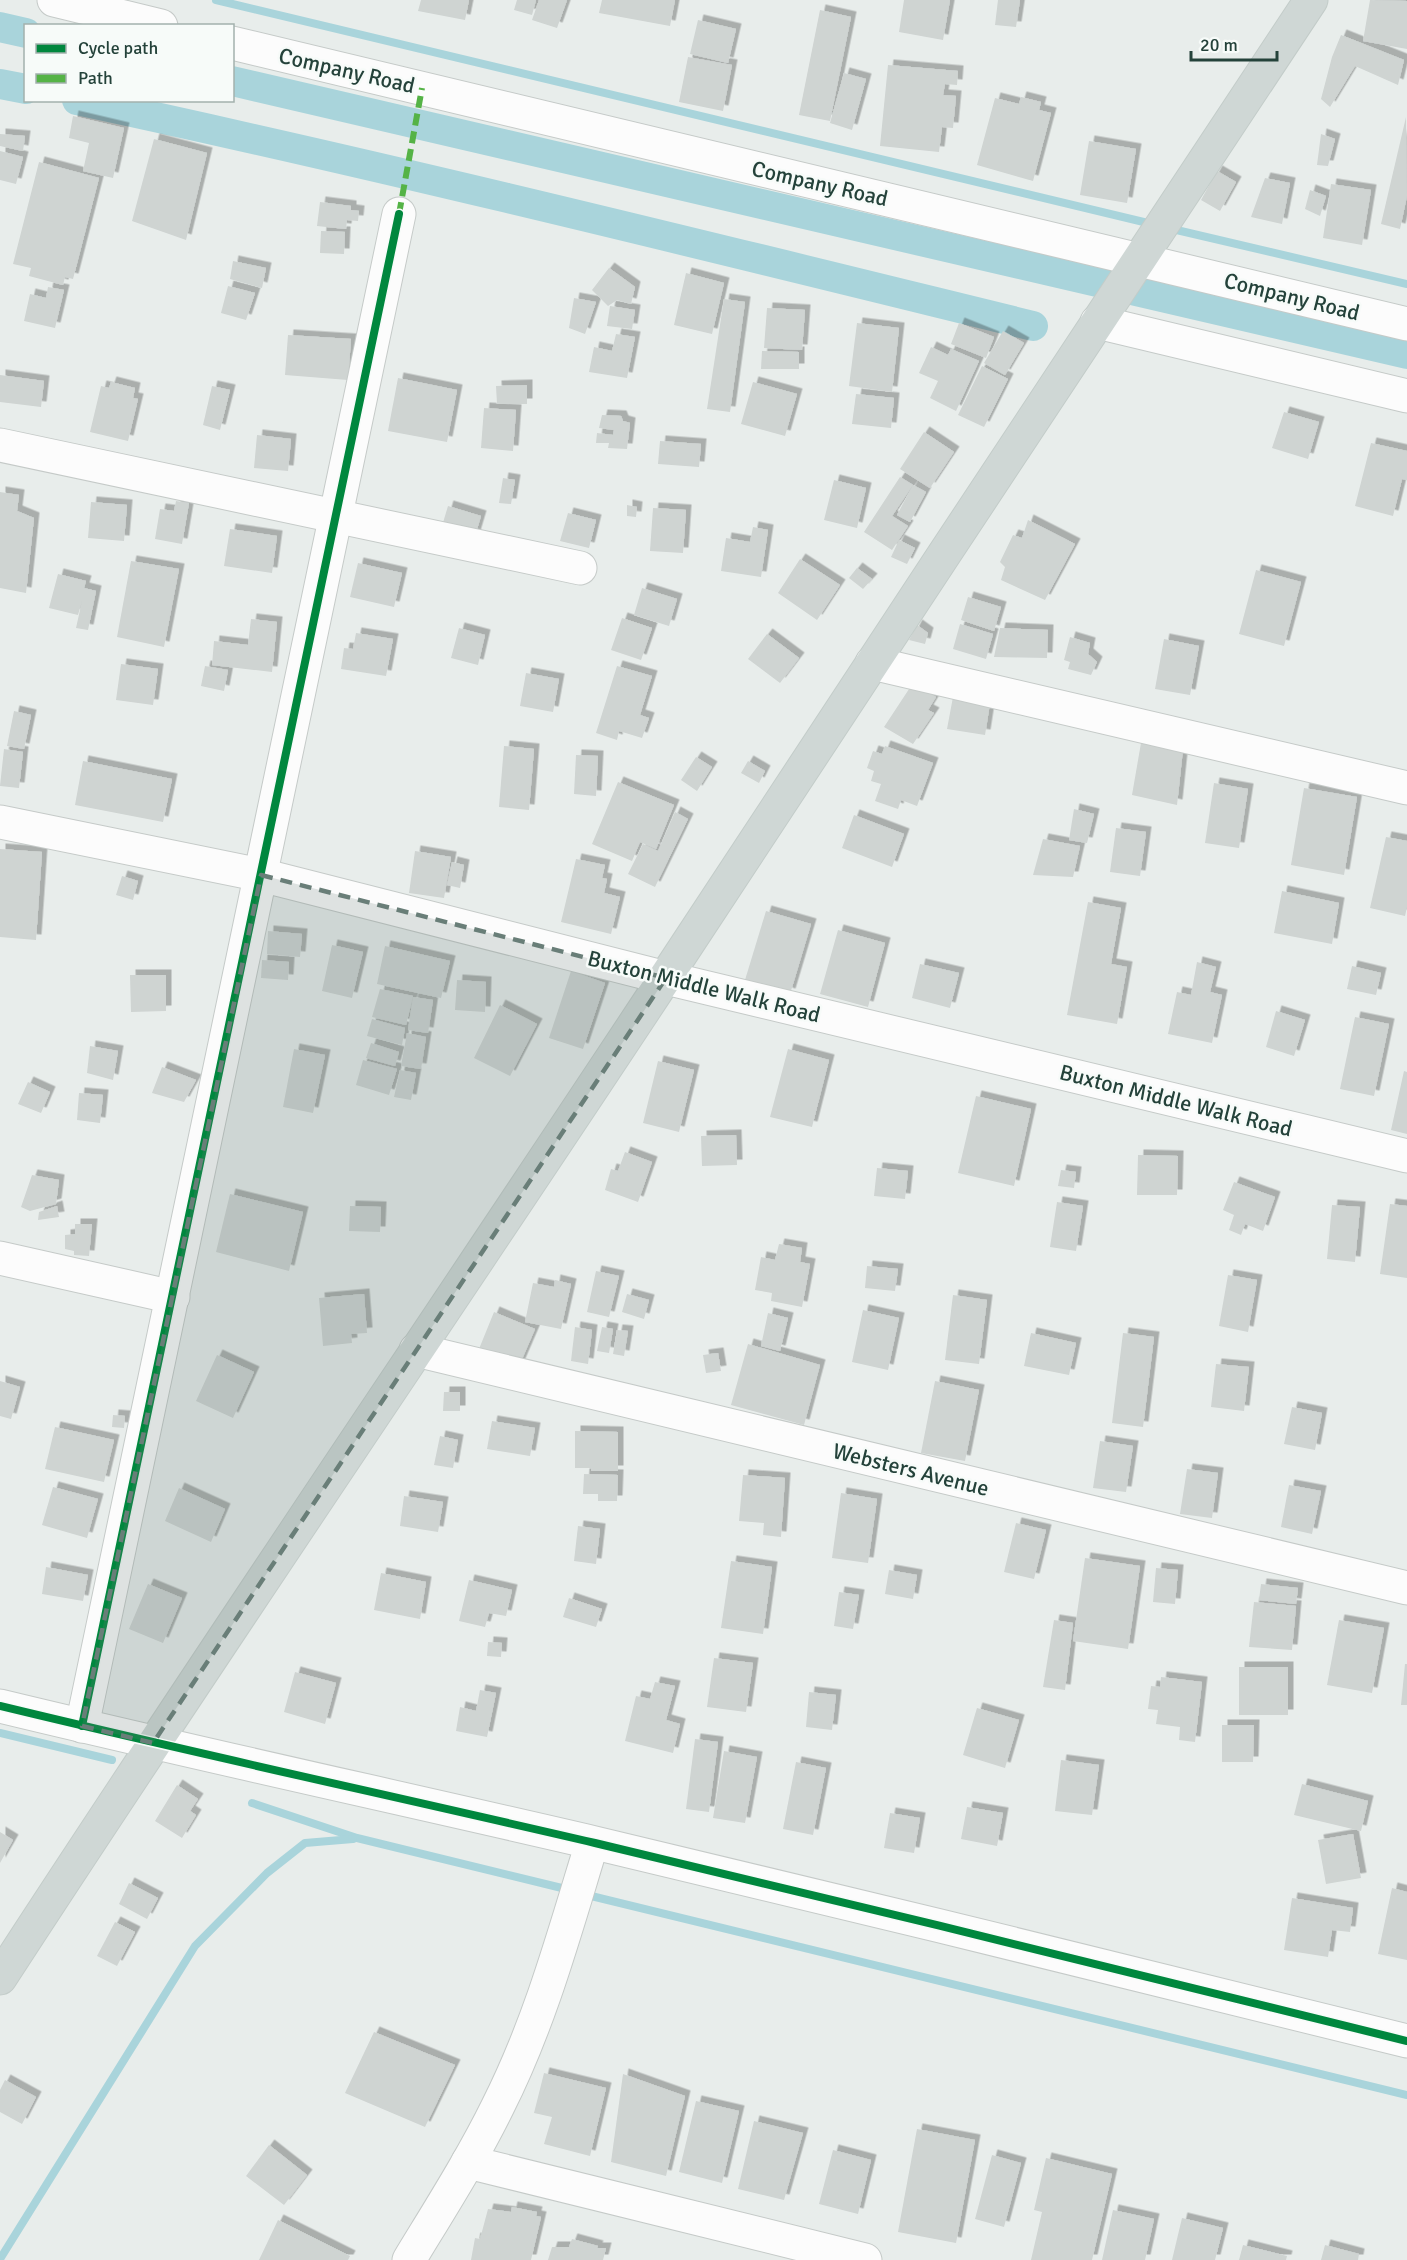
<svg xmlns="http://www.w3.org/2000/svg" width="1407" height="2260" font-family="Signika,sans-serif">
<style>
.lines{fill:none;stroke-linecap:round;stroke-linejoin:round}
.stream{stroke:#a9d4db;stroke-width:8}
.canal{stroke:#a9d4db;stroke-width:30}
.building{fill:#cfd4d2;filter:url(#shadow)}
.minor-casing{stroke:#c5cac8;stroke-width:35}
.major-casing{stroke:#c3ccc9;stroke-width:35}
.minor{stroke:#fcfcfc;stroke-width:33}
.major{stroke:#cfd7d5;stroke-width:33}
.quiet{stroke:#55b346;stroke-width:6;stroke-dasharray:12 6;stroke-linecap:butt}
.cycleway-casing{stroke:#f7fbf9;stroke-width:11}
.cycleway{stroke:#00873e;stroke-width:8}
.marked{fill:#697e78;fill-opacity:0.2;stroke:#697e78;stroke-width:4.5;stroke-dasharray:12 8;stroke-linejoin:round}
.labels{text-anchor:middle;stroke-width:5;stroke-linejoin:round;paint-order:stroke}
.street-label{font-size:22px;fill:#24423a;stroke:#f7fbf9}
</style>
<defs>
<filter id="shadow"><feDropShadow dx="5.5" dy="-5.5" stdDeviation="0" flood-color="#0004"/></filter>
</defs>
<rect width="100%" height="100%" fill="#e8edeb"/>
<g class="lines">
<g class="stream">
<polyline points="216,0 1152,224"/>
<polyline points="1168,228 1407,284"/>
<polyline points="0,1733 112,1760"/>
<polyline points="252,1803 357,1838 570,1890"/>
<polyline points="583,1894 1407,2095"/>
<polyline points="0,2259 195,1946 267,1873 305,1843 353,1839"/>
</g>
<g class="canal">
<polyline points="0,27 26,33"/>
<polyline points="232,81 1407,354"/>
<polyline points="0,84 26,89"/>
<path d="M77,100c321,69 638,148 956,226"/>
</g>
</g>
<g class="building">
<polygon points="421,0 469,0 465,20 418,11"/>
<polygon points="517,0 536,0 532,15 514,10"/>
<polygon points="539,0 567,0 557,28 532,20"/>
<polygon points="602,0 675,0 670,26 599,13"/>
<polygon points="904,0 950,0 943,40 899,32"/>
<polygon points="998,0 1020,0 1016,27 995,25"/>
<polygon points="1370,0 1407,1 1407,49 1363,41"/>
<polygon points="820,10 851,17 830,121 799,115"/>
<polygon points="698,20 736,29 728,63 690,54"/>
<polygon points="1341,35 1404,60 1398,85 1355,66 1330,107 1321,99 1332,57"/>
<polygon points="688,57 732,65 723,111 679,102"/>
<polygon points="888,65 958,71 957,85 945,84 943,95 956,96 953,128 942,127 939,152 880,146"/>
<polygon points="844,73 866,79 852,130 830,123"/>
<polygon points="1021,97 1041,102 1039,110 1051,113 1033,181 977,165 995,98 1019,104"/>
<polygon points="73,116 124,128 113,178 83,171 89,143 69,138"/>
<polygon points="1406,117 1407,196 1400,229 1381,224"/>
<polygon points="0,134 25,136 23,151 0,146"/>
<polygon points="1321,134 1335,139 1328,166 1317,165"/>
<polygon points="154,139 207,153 186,240 132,221"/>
<polygon points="1089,141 1136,149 1127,203 1080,195"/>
<polygon points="0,151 23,157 16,184 0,180"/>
<polygon points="39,162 99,178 73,279 65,277 63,285 29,276 31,268 13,264"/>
<polygon points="1217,171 1236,182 1220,211 1201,200"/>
<polygon points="1265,178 1290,183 1282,224 1251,217"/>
<polygon points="1331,184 1371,190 1362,245 1323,238"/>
<polygon points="1310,190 1326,196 1320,216 1305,209"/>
<polygon points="320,202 351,206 351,210 359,211 358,221 347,220 346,229 317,226"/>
<polygon points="321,231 345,232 344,254 320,253"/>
<polygon points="233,261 266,268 262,288 230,279"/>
<polygon points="609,268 635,287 631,304 617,300 608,306 592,290"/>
<polygon points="686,273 724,283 712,334 674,325"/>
<polygon points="228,286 255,293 246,320 221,313"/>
<polygon points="48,287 64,290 55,328 24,321 30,294 46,298"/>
<polygon points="574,298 596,302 585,334 569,328"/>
<polygon points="724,299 745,302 730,412 707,409"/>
<polygon points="610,306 635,310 632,329 607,326"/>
<polygon points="767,308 805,310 802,350 764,348"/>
<polygon points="857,323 899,328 892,392 849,386"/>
<polygon points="959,323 994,337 986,358 951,344"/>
<polygon points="1003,331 1024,343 1005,375 984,363"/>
<polygon points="616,334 635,337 627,378 589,372 594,347 612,351"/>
<polygon points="288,335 351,339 348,380 285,375"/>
<polygon points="931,347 948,355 951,349 979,361 956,411 930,398 938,381 919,373"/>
<polygon points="762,351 799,352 799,369 761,369"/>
<polygon points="982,366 1008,379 984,427 958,415"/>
<polygon points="0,375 44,381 41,407 0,402"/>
<polygon points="398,378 457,390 447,442 388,431"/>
<polygon points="111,382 135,388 133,398 138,399 128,441 90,432 101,386 109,388"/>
<polygon points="753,382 797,394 785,436 741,424"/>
<polygon points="527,385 527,404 497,404 496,386"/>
<polygon points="212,386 230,390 220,430 203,425"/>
<polygon points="856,394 894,398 891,428 852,424"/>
<polygon points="484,408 516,410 513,451 481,448"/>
<polygon points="1284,412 1319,422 1308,459 1272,448"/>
<polygon points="602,415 621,416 623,421 630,423 627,449 608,448 609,443 596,443 597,433 613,435 614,430 599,428"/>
<polygon points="924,432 954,452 930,488 900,469"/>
<polygon points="257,435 291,439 288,471 254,468"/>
<polygon points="660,441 701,444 699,467 658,464"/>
<polygon points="1371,443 1407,451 1407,480 1402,479 1393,516 1355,506"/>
<polygon points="900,477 913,485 892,516 908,526 892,550 864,532"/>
<polygon points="503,478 515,480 511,504 499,503"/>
<polygon points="834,480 866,488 857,528 824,520"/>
<polygon points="913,485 926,492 910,522 897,515"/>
<polygon points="0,492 19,495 17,511 34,518 26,593 0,588"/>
<polygon points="176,501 189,503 182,544 155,539 160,509 174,511"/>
<polygon points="91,502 127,505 124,541 88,538"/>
<polygon points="627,505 637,507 636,517 627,516"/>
<polygon points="448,506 481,516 475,536 442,526"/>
<polygon points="653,508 686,510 683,553 650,551"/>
<polygon points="568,513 596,520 589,548 560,541"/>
<polygon points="1028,520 1075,544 1045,600 1001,580 1005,567 1000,562 1013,535 1022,538"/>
<polygon points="753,527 768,530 761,577 721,571 726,538 750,542"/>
<polygon points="230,529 277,536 272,573 224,566"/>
<polygon points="899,540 915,548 907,564 891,557"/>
<polygon points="800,559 840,585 817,620 778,593"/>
<polygon points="131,561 179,569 164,647 117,637"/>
<polygon points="358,563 402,573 394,607 350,597"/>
<polygon points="857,568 872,579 863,589 849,578"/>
<polygon points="1256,570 1301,582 1284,646 1239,634"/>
<polygon points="58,574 86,581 84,588 96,591 88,630 76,628 82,601 78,615 49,608"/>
<polygon points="642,588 677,599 669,626 634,615"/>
<polygon points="968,597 1001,607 994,631 961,620"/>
<polygon points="622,618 652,628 641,660 611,650"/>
<polygon points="251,619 277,622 272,672 212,665 214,641 248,645"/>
<polygon points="960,624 993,634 986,659 953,649"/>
<polygon points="917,625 928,633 925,644 909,640"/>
<polygon points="459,628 485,635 478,665 451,658"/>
<polygon points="1000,628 1048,630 1047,658 994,657"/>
<polygon points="356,633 393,639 386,676 341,669 344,648 353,649"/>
<polygon points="767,634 799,658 780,683 748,659"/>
<polygon points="1070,637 1090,643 1088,654 1097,662 1091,675 1068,669 1070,662 1064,660"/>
<polygon points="1164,639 1199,646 1190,695 1155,689"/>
<polygon points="121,664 158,669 153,705 116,700"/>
<polygon points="205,666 228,670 224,691 201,686"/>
<polygon points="617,666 652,676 640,715 649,718 642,738 619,731 617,740 596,733"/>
<polygon points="526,673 559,679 553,712 520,706"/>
<polygon points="913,683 936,697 928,710 934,713 913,744 884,727"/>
<polygon points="953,697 990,703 985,735 947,729"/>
<polygon points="14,711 31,715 24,749 7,746"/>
<polygon points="1141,743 1183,749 1177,805 1132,795"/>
<polygon points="504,746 534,749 529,810 499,807"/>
<polygon points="885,746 933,763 917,806 901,800 898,809 875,801 881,784 871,781 874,771 867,768 873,751 882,754"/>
<polygon points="4,749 23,752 19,788 0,786"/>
<polygon points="576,755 598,756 596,796 574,794"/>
<polygon points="696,757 712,767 697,791 681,780"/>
<polygon points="83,761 172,779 163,822 75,805"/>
<polygon points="748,761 765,771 759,783 741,773"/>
<polygon points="618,782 674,805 656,849 640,842 632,861 592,844"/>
<polygon points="1214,783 1248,789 1239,848 1205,843"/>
<polygon points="1304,788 1357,797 1344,875 1291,865"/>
<polygon points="1074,809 1094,814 1087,843 1069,840"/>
<polygon points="675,812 688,819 655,887 628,874 643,844 658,851"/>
<polygon points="854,815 904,834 892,867 842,848"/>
<polygon points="1116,828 1146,832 1140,876 1110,872"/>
<polygon points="1386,837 1407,841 1407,907 1405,916 1370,908"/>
<polygon points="1043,839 1080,846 1073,877 1033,875"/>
<polygon points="0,849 42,852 36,940 0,937"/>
<polygon points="415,851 451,857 444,898 409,893"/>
<polygon points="576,859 605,865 602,878 607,879 604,893 620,897 611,934 561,922"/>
<polygon points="452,862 464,865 460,888 447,885"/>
<polygon points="122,876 138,881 133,900 116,895"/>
<polygon points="1282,891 1339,903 1332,944 1274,933"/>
<polygon points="1088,902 1121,908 1111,964 1127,967 1117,1024 1067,1015"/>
<polygon points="766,911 811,924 790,994 745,980"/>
<polygon points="838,930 885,943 868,1007 820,994"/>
<polygon points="268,931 302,934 300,957 267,954"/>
<polygon points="332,945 363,952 352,998 322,991"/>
<polygon points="385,946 450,961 441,998 377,984"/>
<polygon points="262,960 289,962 288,980 261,978"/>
<polygon points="1197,962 1216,967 1210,992 1222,995 1212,1043 1168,1034 1177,992 1191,995"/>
<polygon points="920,964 959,973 950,1008 912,998"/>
<polygon points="1352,966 1381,973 1376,995 1347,989"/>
<polygon points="571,971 605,983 583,1049 549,1038"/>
<polygon points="130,975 166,975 166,1011 131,1012"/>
<polygon points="457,980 486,982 485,1012 455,1010"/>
<polygon points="380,989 413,996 406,1025 372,1017"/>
<polygon points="413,997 433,1000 428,1033 408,1030"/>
<polygon points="500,1005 537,1024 510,1076 474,1058"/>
<polygon points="1276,1011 1305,1020 1294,1056 1266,1047"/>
<polygon points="1355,1017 1389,1024 1374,1096 1340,1089"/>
<polygon points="372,1019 405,1028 402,1045 367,1036"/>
<polygon points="407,1033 426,1037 421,1069 401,1066"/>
<polygon points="371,1043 399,1052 395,1066 366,1058"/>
<polygon points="90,1046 118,1051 113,1080 87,1073"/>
<polygon points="294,1049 325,1055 313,1113 283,1107"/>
<polygon points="788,1049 829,1060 812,1127 770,1117"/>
<polygon points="363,1060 397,1069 389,1095 356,1085"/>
<polygon points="658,1061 694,1070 679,1132 643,1123"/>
<polygon points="162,1067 196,1080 184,1102 152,1093"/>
<polygon points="400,1070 416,1073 411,1100 394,1097"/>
<polygon points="1404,1071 1407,1072 1407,1134 1391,1130"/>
<polygon points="28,1082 50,1092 41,1113 18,1104"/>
<polygon points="79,1093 103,1095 100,1123 77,1120"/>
<polygon points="976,1096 1031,1109 1014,1186 958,1173"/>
<polygon points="736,1135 737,1165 702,1166 701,1136"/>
<polygon points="625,1152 652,1162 638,1202 605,1190 611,1169 618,1171"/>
<polygon points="1138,1155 1178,1156 1177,1195 1137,1195"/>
<polygon points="877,1168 908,1171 905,1199 874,1196"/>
<polygon points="1061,1170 1076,1172 1074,1188 1058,1186"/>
<polygon points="32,1175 59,1180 56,1204 30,1211 21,1207"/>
<polygon points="1234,1182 1275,1197 1263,1231 1245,1224 1241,1235 1229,1230 1234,1215 1223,1210"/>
<polygon points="230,1194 303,1212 289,1271 216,1252"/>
<polygon points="1057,1202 1083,1206 1076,1251 1050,1247"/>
<polygon points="1390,1204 1407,1206 1407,1278 1380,1274"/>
<polygon points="1332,1205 1360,1207 1355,1262 1327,1259"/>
<polygon points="57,1206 59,1217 38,1220 39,1212"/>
<polygon points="350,1206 381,1207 380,1232 349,1231"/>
<polygon points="75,1224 92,1224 89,1256 74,1255 74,1251 65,1249 65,1235 75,1234"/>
<polygon points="779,1244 802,1248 800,1262 810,1264 802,1307 771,1301 772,1293 755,1290 761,1257 775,1260"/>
<polygon points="867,1266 898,1269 895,1291 865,1288"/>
<polygon points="596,1271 619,1276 609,1317 587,1312"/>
<polygon points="1228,1275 1257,1280 1248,1332 1219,1326"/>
<polygon points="555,1280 571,1284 561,1329 525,1322 533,1283 554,1287"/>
<polygon points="364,1294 367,1333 351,1334 352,1343 323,1346 319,1298"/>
<polygon points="627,1294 649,1300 644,1319 622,1312"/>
<polygon points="953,1295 987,1300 979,1364 945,1360"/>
<polygon points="863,1310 899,1318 888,1370 852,1362"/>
<polygon points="494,1312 535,1329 519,1366 479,1349"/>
<polygon points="768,1313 788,1318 780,1351 761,1346"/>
<polygon points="575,1327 592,1330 588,1364 571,1361"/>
<polygon points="602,1327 613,1329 609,1353 597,1351"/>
<polygon points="617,1330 628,1331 624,1356 613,1354"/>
<polygon points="1031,1333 1076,1343 1069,1375 1024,1366"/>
<polygon points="1123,1333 1154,1337 1143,1427 1112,1423"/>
<polygon points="748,1344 820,1365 804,1425 731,1405"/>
<polygon points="718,1353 721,1371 706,1373 703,1355"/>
<polygon points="217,1355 254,1372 233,1418 196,1401"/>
<polygon points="1216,1364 1249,1367 1244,1411 1211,1407"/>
<polygon points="0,1381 20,1387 11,1419 0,1416"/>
<polygon points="935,1381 979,1390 965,1461 921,1453"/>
<polygon points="444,1392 460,1392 460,1411 443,1411"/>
<polygon points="1292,1407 1322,1413 1315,1450 1284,1444"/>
<polygon points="113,1415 125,1416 124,1428 112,1427"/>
<polygon points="492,1421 535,1428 530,1456 487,1449"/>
<polygon points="55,1427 114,1440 104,1482 45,1469"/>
<polygon points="575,1431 618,1432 618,1471 591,1471 591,1468 575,1468"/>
<polygon points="440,1436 458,1440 453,1468 434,1465"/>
<polygon points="1100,1441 1133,1446 1126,1492 1093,1488"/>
<polygon points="1187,1469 1218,1473 1212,1518 1180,1514"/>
<polygon points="584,1474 618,1475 617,1501 598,1501 598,1494 583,1494"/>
<polygon points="743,1475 785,1478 781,1537 763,1535 764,1523 739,1521"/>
<polygon points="1289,1485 1321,1491 1312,1534 1281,1527"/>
<polygon points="53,1487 98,1499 87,1538 42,1525"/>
<polygon points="179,1488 225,1509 211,1542 165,1521"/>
<polygon points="841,1493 877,1499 868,1563 832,1558"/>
<polygon points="404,1496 443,1502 438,1532 400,1526"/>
<polygon points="1016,1523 1046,1530 1034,1579 1004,1572"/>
<polygon points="578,1526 600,1529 596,1564 574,1561"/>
<polygon points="1085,1558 1140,1566 1128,1649 1073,1641"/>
<polygon points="731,1561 772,1567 763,1634 721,1628"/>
<polygon points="46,1567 88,1575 83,1601 42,1594"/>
<polygon points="1156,1568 1178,1570 1175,1604 1153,1602"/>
<polygon points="889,1570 917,1575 913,1599 885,1594"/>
<polygon points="381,1573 426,1582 420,1619 374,1610"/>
<polygon points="469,1580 512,1590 506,1616 489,1613 485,1627 459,1621"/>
<polygon points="148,1584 182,1598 163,1643 129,1629"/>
<polygon points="1261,1584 1298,1588 1296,1604 1259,1600"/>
<polygon points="839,1592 859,1595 853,1629 834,1626"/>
<polygon points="569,1598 602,1609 596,1627 563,1617"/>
<polygon points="1254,1602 1296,1606 1292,1650 1249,1647"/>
<polygon points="1054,1620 1073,1623 1065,1690 1043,1687"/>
<polygon points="1339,1620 1384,1628 1372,1693 1327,1685"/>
<polygon points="488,1642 502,1643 501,1657 487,1656"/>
<polygon points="714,1658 753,1663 746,1712 707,1707"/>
<polygon points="1405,1664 1407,1664 1407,1705 1401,1705"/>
<rect x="1239" y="1667" width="49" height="48"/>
<polygon points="295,1672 336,1683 325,1724 284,1712"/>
<polygon points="1161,1677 1202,1682 1195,1742 1179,1740 1180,1727 1156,1724 1158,1710 1148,1709 1151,1686 1160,1687"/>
<polygon points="655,1682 675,1686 666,1720 680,1724 673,1753 625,1741 636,1696 650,1699"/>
<polygon points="480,1690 496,1693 487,1737 456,1731 460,1707 476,1711"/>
<polygon points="809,1692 836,1695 832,1730 806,1727"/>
<polygon points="977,1708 1019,1720 1005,1768 963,1755"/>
<polygon points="1222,1725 1254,1725 1253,1762 1222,1762"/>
<polygon points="695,1739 718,1742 709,1812 686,1809"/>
<polygon points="724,1751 757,1757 745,1823 713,1818"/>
<polygon points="1061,1760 1099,1765 1092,1815 1055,1811"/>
<polygon points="796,1762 826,1768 813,1835 783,1829"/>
<polygon points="1302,1784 1368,1801 1361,1831 1294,1815"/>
<polygon points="177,1785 198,1799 190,1811 196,1815 182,1838 155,1821"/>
<polygon points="967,1807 1003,1813 997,1846 961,1839"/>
<polygon points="890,1813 920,1818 914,1853 884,1848"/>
<polygon points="0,1832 13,1840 0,1863"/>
<polygon points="1353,1834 1361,1878 1326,1884 1318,1840"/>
<polygon points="129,1883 158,1898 147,1919 119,1904"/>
<polygon points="1392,1888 1407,1892 1407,1960 1378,1954"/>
<polygon points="1292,1898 1353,1908 1350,1932 1332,1930 1328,1957 1284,1950"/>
<polygon points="115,1922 135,1932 117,1966 97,1956"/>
<polygon points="374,2032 455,2065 425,2127 345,2093"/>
<polygon points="544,2073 606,2088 590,2156 544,2144 552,2117 534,2113"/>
<polygon points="623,2074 685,2096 666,2176 611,2162"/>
<polygon points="5,2080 36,2097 22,2124 0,2112 0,2090"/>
<polygon points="696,2101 739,2111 722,2183 679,2172"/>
<polygon points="754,2121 803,2133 784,2200 738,2189"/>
<polygon points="917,2129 975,2140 956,2243 898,2232"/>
<polygon points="269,2145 307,2175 284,2205 246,2176"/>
<polygon points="833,2150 871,2160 858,2214 819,2204"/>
<polygon points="992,2155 1021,2163 1004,2227 975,2219"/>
<polygon points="1046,2158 1112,2174 1092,2260 1031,2260 1042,2212 1034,2210"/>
<polygon points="512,2207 537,2212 536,2216 541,2217 531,2260 471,2260 475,2238 480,2239 488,2209 511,2212"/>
<polygon points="1113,2210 1154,2219 1145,2260 1102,2260"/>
<polygon points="1182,2218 1223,2228 1215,2260 1172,2260"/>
<polygon points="278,2220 350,2256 348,2260 259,2260"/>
<polygon points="572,2239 598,2246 597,2248 606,2248 603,2260 548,2260 552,2247 569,2247"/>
<polygon points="1243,2245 1287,2256 1286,2260 1239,2260"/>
<polygon points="1325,2245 1359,2254 1358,2260 1321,2260"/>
</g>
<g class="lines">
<g class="minor-casing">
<g id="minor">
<polyline points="54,0 161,26"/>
<polyline points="232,43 1407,324"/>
<polyline points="1097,322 1407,396"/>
<polyline points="0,445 580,568"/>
<polyline points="872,663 1407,788"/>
<polyline points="0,822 261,875 666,978 1407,1156"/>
<polyline points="0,1258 173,1297"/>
<polyline points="416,1350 1407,1588"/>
<path d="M0,1706c198,48 397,91 595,137 271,64 542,131 812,198"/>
<polyline points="82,1726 399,214"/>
<polyline points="468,2162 865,2260"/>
<path d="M409,2260c31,-51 63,-101 89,-154 42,-83 67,-175 94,-263"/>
</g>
</g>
<g class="major-casing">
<path id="major" d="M0,1978c219,-337 446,-668 667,-1003 215,-325 427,-651 644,-975"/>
</g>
<use href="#minor" class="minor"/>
<use href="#major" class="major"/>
<polyline class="quiet" points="399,214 422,88"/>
<g class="cycleway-casing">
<g id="cycleway">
<path d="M0,1706c198,48 397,91 595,137 271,64 542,131 812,198"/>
<polyline points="82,1726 399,214"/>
</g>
</g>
<use href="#cycleway" class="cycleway"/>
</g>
<path class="marked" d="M261,875l405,103 -513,765 -71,-17z"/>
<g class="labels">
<g class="street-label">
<text transform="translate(347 70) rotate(13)" y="8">Company Road</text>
<text transform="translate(820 183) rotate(13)" y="8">Company Road</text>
<text transform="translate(1292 296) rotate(14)" y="8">Company Road</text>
<text transform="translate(704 986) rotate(14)" y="8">Buxton Middle Walk Road</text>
<text transform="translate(1176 1100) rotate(14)" y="8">Buxton Middle Walk Road</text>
<text transform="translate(911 1469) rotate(14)" y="8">Websters Avenue</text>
</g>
</g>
<rect x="24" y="24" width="210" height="78" fill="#f7fbf9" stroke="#a3b1ad" stroke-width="1.5"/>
<rect x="36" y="44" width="30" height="9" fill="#00873e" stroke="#a3b1ad" stroke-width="1.5"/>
<text x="78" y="54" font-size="18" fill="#24423a">Cycle path</text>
<rect x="36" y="74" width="30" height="9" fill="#55b346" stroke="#a3b1ad" stroke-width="1.5"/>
<text x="78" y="84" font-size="18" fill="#24423a">Path</text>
<path d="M1191 51v9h86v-9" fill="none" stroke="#24423a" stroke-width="3"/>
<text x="1200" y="51" font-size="18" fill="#24423a" stroke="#f7fbf9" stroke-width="4.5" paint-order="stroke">20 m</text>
</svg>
